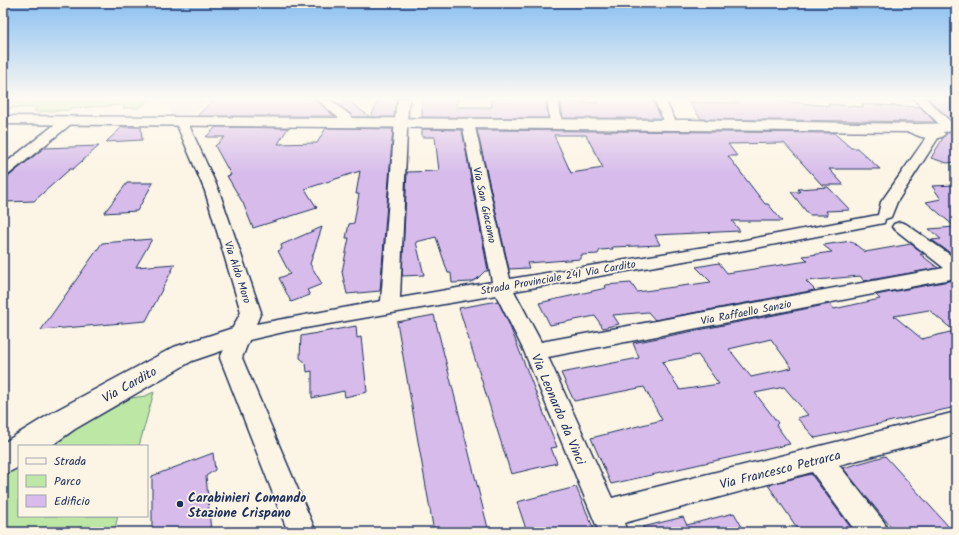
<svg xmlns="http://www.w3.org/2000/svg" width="959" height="535" font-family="Kalam,sans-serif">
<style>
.built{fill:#f1e4e7}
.green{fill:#bce7a4;stroke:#6c8b81}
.building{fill:#d7bceb;stroke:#1b2f5e;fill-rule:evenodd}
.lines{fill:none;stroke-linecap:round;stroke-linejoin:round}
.street-casing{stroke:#1b2f5e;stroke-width:3}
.secondary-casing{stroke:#1b2f5e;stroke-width:3}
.street{fill:#fcf5e5;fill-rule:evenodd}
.secondary{fill:#fcf5e5;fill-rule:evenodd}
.poi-dot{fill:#1b2f5e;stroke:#fcf5e5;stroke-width:1.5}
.labels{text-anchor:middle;stroke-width:3.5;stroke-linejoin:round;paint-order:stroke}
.street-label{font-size:11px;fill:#1b2f5e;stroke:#fcf5e5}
.near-street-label{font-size:13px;fill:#1b2f5e;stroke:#fcf5e5}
.near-poi-label{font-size:13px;font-weight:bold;fill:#1b2f5e;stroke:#fcf5e5;text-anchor:start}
</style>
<rect width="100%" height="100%" fill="#fcf5e5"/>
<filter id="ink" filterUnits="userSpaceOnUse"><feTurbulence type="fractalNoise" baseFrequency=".025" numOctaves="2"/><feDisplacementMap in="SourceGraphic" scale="8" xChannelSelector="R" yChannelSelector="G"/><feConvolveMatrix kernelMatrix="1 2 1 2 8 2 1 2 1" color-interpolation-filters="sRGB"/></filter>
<g filter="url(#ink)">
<polygon class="built" points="162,98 211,98 188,119 175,119"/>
<g class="green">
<polygon points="26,98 143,98 146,103 138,108 123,108 125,105 72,108 69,110 36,112 34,111 38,107 9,108"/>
<polygon points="154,392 139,446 45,446 131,398 145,396"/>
<polygon points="19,462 19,516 118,516 114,532 3,532 3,472"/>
</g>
<g class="building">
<polygon points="215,98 314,98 334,116 197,116"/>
<polygon points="331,98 345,98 370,117 353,117"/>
<polygon points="379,98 397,98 394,117 371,117"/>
<polygon points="422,98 459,98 456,107 492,107 491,98 546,98 548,118 422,117"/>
<polygon points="560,98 566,98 566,102 598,103 597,98 652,98 661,118 563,118"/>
<polygon points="736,98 779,98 780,101 829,106 828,104 864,107 861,104 920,107 935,122 701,119 689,102 739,103"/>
<polygon points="928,98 956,98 956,122 953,122"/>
<polygon points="122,127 141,127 142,140 106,142"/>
<polygon points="216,127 288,128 278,144 317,143 326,128 393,129 380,291 347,294 342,272 349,238 346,238 349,224 354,223 359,194 356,194 360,171 305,189 317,208 253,228 243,203 227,176 231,175 215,146 225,137 206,137"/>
<polygon points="422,129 462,130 488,271 485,271 477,279 471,282 452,283 451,273 448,273 436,237 416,242 424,275 402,276 407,172 439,171 435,137 422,137"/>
<path d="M477,130l357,3 17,15h6l23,21h-51l15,16h-22l-38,-42 -56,1 9,12h-9l37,48h3l14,17h-50l8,10 -85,4 5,10 -48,2 1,2 -13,1 -2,4 -17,1v4l-54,4 2,5 -20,1zM554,135h32l17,33 -32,5z"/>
<polygon points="956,132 956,162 947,163 931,158 946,133"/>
<polygon points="99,146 73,169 70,169 34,201 3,202 3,177 9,176 44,148"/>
<polygon points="127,183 153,183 137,211 104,213"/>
<polygon points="956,185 956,252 949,252 932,240 941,239 929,229 955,227 926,202 941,199 932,186"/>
<polygon points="828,187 850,210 826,211 828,215 809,215 791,192 800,192 798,189"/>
<polygon points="322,227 310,264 322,284 307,290 310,295 291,302 279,278 290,274 278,251 282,249 281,245"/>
<polygon points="152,239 136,267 175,264 146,321 41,330 102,243"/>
<polygon points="851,241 865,252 911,244 924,254 920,254 938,268 864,281 860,276 806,281 815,290 655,320 648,312 613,315 619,324 603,328 595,316 550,325 539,303 606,288 605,285 631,283 637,292 711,282 696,267 719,263 727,273 808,261 803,256 832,252 823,245"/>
<path d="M954,280l2,2v125l-141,31 -18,-20 11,-3 -24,-28 -29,6 23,30 -2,2 14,19 -179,40 -20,-46 71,-18 -18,-33 -70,14 -13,-28 78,-15 -6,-15 197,-39 4,5 46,-10 -4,-4zM929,310l25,21 -32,8 -28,-23zM771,339l21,29 -41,9 -22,-28zM698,355l21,29 -39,6 -18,-28z"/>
<polygon points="498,301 509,324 557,447 551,448 557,463 511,474 459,308"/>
<polygon points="434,315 489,532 434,532 397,322"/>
<polygon points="356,326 357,338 361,337 367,392 345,397 344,391 312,398 312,371 307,372 306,363 300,358 301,336"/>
<polygon points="213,453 215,470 206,476 211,532 152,532 152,476"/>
<polygon points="885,456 949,527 933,532 895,532 843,468"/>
<polygon points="811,474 854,532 800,532 768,485"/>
<polygon points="576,487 595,532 527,532 517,502"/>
<polygon points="734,513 745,532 644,532 643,527 683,517 687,525"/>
</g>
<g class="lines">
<g class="street-casing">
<g id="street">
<polygon points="315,98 328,98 350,115 355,123 349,127 345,126 341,120"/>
<polygon points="399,98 410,98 408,107 400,298 492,282 462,123 464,120 468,119 474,123 510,279 735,242 878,215 881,202 930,132 938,132 940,135 897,202 891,217 885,219 884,223 735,252 514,291 541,342 944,268 892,227 894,224 900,222 906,224 956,259 956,278 548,357 612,498 956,412 956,434 839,465 884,522 888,532 856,532 812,472 624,523 627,532 599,532 524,351 496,295 288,331 249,340 242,358 316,532 288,532 220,358 230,337 229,335 241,312 205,191 176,123 182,119 188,123 219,191 261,312 256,324 381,301 396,107"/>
<polygon points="547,98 558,98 562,123 560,126 556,127 550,123"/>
<polygon points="653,98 664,98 677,124 675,127 667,127"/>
<polygon points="913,98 925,98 953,124 955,127 953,130 945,130"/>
<polygon points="67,117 71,118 73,121 71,124 8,175 3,176 3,165 63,118"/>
</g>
</g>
<g class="secondary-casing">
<g id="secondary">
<path d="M3,116l685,4 229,4 39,-1v8l-13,1 2,2 -3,3c-12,3 -21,1 -32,-5l-108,-1 -799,-7z"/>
<polygon points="239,326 248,328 252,335 248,342 192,361 75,429 51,446 19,446 19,467 3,475 3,443 55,411 174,347"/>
</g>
</g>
<use href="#street" class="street"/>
<use href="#secondary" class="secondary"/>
</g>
</g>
<linearGradient id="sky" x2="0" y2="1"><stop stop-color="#8bc0f1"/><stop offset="0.57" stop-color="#fefaf3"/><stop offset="1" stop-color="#fefaf3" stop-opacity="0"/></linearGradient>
<rect width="959" height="173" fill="url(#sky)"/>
<circle class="poi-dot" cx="180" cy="504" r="4"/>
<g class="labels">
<g class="street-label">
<text transform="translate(485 205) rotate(78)" y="4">Via San Giacomo</text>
<text transform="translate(238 272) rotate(72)" y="4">Via Aldo Moro</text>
<text transform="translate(558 277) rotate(-10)" y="4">Strada Provinciale 241 Via Cardito</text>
<text transform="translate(746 312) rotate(-11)" y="4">Via Raffaello Sanzio</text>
</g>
<g class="near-street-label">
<text transform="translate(129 384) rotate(-29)" y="5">Via Cardito</text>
<text transform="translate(559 409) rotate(67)" y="5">Via Leonardo da Vinci</text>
<text transform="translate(780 469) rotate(-14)" y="5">Via Francesco Petrarca</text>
</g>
<g class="near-poi-label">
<text x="188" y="502">Carabinieri Comando<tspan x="188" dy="15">Stazione Crispano</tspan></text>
</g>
</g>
<rect width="959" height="535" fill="none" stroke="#fcf5e5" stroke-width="16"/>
<rect x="8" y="8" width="943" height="519" fill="none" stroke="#1b2f5e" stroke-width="1.5" filter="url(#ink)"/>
<rect x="18" y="445" width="130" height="72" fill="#fcf5e5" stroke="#a2a6af"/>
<rect x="26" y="458" width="20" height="6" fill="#fcf5e5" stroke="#a2a6af"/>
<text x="54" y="465" font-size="12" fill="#1b2f5e">Strada</text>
<rect x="26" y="475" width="20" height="12" fill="#bce7a4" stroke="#a2a6af"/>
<text x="54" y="485" font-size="12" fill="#1b2f5e">Parco</text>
<rect x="26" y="495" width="20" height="12" fill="#d7bceb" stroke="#a2a6af"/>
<text x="54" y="505" font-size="12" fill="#1b2f5e">Edificio</text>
</svg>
